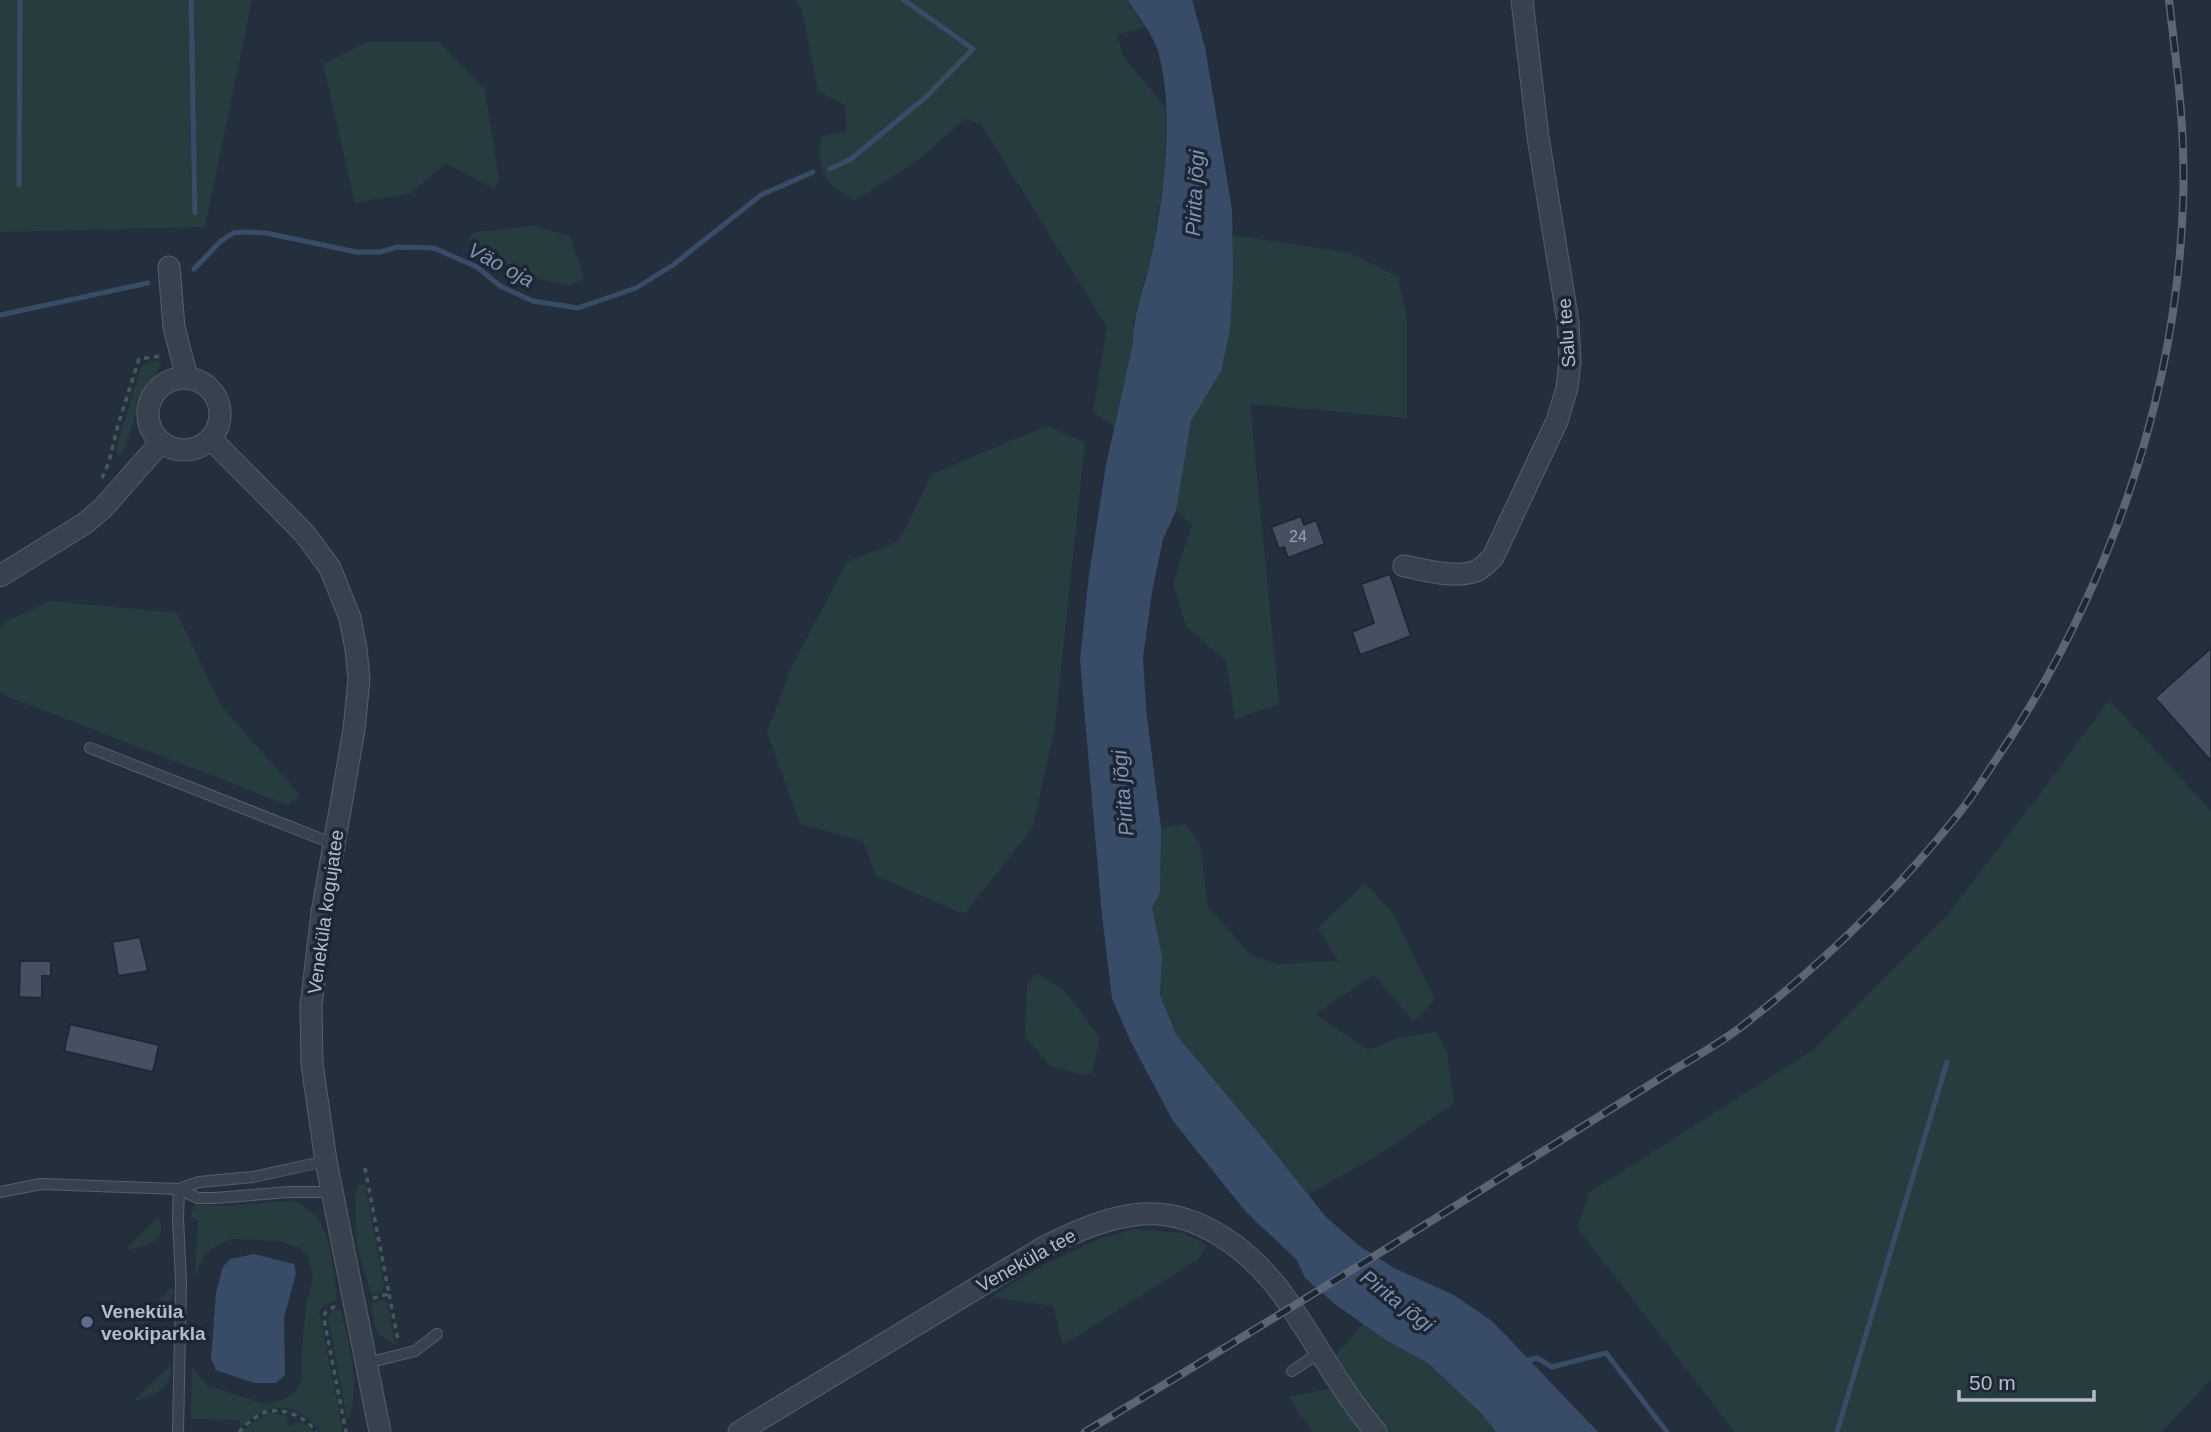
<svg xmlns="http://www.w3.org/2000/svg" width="2211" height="1432" font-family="Arial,sans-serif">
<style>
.green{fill:#263c3f}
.water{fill:#394c67}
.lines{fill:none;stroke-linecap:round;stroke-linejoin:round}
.stream{stroke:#394c67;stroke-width:5}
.building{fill:#455162;stroke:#1f2835;stroke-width:2}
.lane-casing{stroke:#565f6c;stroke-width:12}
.street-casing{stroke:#565f6c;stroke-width:23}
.path{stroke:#44595c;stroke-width:3.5;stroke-dasharray:5 5;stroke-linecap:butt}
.lane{stroke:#38414e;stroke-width:10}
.street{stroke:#38414e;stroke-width:21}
.rail-casing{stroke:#5a6575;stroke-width:8}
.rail{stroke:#1d2633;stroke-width:5;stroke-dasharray:16;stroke-linecap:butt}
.service-dot{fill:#5c6f8a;stroke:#1d2633;stroke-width:2.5}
.labels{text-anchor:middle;stroke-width:7;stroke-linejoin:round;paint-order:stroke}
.number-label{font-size:16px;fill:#98a1af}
.street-label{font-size:19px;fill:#b4bcc9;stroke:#1d2633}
.poi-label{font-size:19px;font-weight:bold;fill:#b4bcc9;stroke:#1d2633;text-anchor:start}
.water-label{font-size:21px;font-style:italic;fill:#7c92b1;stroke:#1d2633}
</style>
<rect width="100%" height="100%" fill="#242f3e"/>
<g class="green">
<polygon points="0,0 252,0 205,227 0,232"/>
<path d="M795,0h333l16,27 -27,8 6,21 42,51v59l-13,90 -19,67v20l-19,84 -21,-15 14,-85 -126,-203 -17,-5 -45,41 -65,41c-33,-23 -35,-25 -33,-65l26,-4 -2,-27 -27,-14 -16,-80z"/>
<polygon points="366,42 439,42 485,90 499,180 494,189 446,163 410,193 355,203 323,64"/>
<polygon points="534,226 570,236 584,278 570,286 516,274 467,240 474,232"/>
<polygon points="1232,235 1351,253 1398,277 1407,319 1407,418 1250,404 1279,704 1235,719 1226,661 1186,626 1173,584 1192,524 1176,511 1191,421 1203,399 1233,276"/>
<path d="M161,360c-3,17 -14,26 -20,41 -7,19 -12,37 -20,55l-5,-6 2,-7 21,-71c5,-10 11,-11 22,-12z"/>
<polygon points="1046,426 1085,442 1055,726 1033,827 964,914 876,876 863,841 800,824 767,732 793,664 847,562 899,541 932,474"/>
<polygon points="51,601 177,613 222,707 300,795 288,805 7,696 0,691 0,629 8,620"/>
<polygon points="2109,700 2211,811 2211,1380 2161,1432 1735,1432 1577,1227 1590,1192 1813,1050 1949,913 2049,782"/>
<polygon points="1185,824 1200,844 1208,907 1252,956 1279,964 1339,961 1318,928 1365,883 1392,912 1435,999 1414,1021 1374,975 1315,1014 1368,1050 1398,1038 1436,1032 1447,1052 1454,1103 1383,1152 1307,1195 1262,1137 1177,1036 1160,995 1162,956 1152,908 1160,893 1161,828"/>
<polygon points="1036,973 1065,991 1100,1038 1092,1072 1083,1075 1050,1066 1025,1036 1027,985"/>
<polygon points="365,1184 384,1286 381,1293 371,1294 357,1246 355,1199 357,1186"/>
<path d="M292,1201c42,14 40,63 45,99l-13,5 -5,7 24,120h-23c-23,-33 -53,-30 -80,-4v-8l-49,-1 1,-52 14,18 59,19 19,-5 11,-6 7,-14v-29l4,-43 7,-30 -5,-21 -9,-8 -18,-7 -51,-2 -13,6 -13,11 -9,21 3,-57 -7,-4 4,-12 29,2z"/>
<path d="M158,1217c12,23 -14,31 -32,32z"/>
<polygon points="1136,1229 1184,1233 1208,1246 1197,1260 1063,1345 1053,1306 991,1297 1043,1265 1099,1239"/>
<path d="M171,1288l3,2c-5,21 -18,34 -39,35z"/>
<path d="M384,1300l3,3 8,41c-22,-10 -21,-20 -23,-42z"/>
<path d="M340,1309c9,35 20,71 10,107l-3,2 -19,-100 4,-7z"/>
<polygon points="1363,1324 1387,1341 1428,1363 1482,1414 1496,1432 1388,1432 1352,1387 1336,1355"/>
<path d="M171,1365c2,22 -18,33 -38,36z"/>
<polygon points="1330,1389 1364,1432 1313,1432 1288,1397"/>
<polygon points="271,1413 287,1416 288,1424 291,1427 298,1422 304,1423 314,1432 241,1432 263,1416"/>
</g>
<g class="water">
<path d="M1128,0h64l13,47 27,163 1,66 -3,54 -9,41 -30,50 -15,90 -13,28 -11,53 -9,65 3,52 15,119 -1,65 -8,15 10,48 -2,39 17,41 85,101 63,79 33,29 36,23 60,27 38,26 106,111h-102l-14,-18 -54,-51 -41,-22 -52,-37 -30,-26 -8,-18 -51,-48 -73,-91 -43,-81 -18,-42 -10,-83 -22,-255 9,-85 17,-110 27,-122c0,-31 13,-58 19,-89 12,-60 23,-143 6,-203 -4,-15 -21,-36 -30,-51z"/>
<polygon points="254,1254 294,1264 296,1273 284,1318 285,1375 276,1383 254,1383 216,1370 211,1359 216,1293 223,1267 230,1259"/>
</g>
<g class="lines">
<g class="stream">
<polyline points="191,0 195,213"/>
<polyline points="830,169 851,159 926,97 973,49 904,0"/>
<polyline points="19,185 20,0"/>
<polyline points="194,269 221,241 233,233 245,232 266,233 356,252 380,252 398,247 434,248 477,267 500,286 533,301 578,308 636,288 673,265 761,195 813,172"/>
<polyline points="0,315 148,283"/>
<polyline points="1525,1361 1537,1358 1552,1367 1606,1353 1667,1432"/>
<polyline points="1837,1432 1947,1062"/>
</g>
</g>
<g class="building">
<polygon points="1301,516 1304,525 1316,520 1325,544 1288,558 1284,547 1279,549 1271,527"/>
<polygon points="1390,574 1411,636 1360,655 1352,632 1374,623 1361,584"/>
<polygon points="2211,648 2211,761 2155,698"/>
<polygon points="140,937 148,971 118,976 112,942"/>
<polygon points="20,961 51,961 51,976 42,976 42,998 19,997"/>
<polygon points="70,1024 159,1045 153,1072 64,1051"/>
</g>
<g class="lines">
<g class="lane-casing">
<g id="lane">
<polyline points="90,748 334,844"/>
<polyline points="179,1189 199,1182 253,1177 326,1161"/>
<polyline points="0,1192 41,1184 179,1189 198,1198 215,1198 289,1192 333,1192"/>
<polyline points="367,1363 415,1351 437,1334"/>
<polyline points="1292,1371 1319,1353"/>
<polyline points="178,1432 181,1282 178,1218 179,1189"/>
</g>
</g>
<g class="street-casing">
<g id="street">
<polyline points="169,267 174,327 187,378"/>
<circle cx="184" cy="414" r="36"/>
<polyline points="211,439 305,534 330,568 350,618 356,649 359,679 354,730 322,913 311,1006 312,1064 326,1161 380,1432"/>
<path d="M1404,566c22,4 50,13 72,5 6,-2 12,-9 17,-14l64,-136 10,-33 3,-27 -2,-39 -30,-185 -16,-137"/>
<polyline points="0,576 84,524 103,508 161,442"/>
<path d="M739,1432l307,-186c31,-15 61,-29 96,-32 57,-4 109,37 141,81 32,45 57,95 93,137"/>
</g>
</g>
<g class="path">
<polyline points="102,478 109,462 118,425 139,359 161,356"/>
<polyline points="365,1168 389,1294 373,1298"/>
<polyline points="389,1294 398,1340"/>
<polyline points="335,1306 325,1313 324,1319 346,1432"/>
<path d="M239,1432c7,-7 17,-17 27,-20 18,-5 40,5 50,20"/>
</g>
<use href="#lane" class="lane"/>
<use href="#street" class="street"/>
<g class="rail-casing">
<path id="rail" d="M1085,1432c151,-90 300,-182 449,-275 47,-29 94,-59 141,-88 22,-13 45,-26 66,-42 79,-61 153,-133 215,-210 15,-18 27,-38 39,-56 111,-162 181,-361 188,-557 3,-68 -6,-137 -14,-204"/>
</g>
<use href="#rail" class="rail"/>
</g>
<circle class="service-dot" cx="87" cy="1322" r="7"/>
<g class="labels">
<g class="number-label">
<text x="1298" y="542">24</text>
</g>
<g class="street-label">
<text transform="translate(1566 333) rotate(-94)" y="7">Salu tee</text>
<text transform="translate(325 912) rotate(-82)" y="7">Veneküla kogujatee</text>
<text transform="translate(1026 1260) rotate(-29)" y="7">Veneküla tee</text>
</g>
<g class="poi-label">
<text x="101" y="1318">Veneküla<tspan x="101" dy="22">veokiparkla</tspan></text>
</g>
<g class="water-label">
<text transform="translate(1195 193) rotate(-87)" y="7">Pirita jõgi</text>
<text transform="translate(501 265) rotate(28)" y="7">Väo oja</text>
<text transform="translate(1123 793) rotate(-95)" y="7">Pirita jõgi</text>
<text transform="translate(1397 1301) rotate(38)" y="7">Pirita jõgi</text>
</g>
</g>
<path d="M1959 1390v10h135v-10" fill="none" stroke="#b4bcc9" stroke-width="3.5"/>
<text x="1969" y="1390" font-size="21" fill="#b4bcc9" stroke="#1d2633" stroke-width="5" paint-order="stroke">50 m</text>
</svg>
